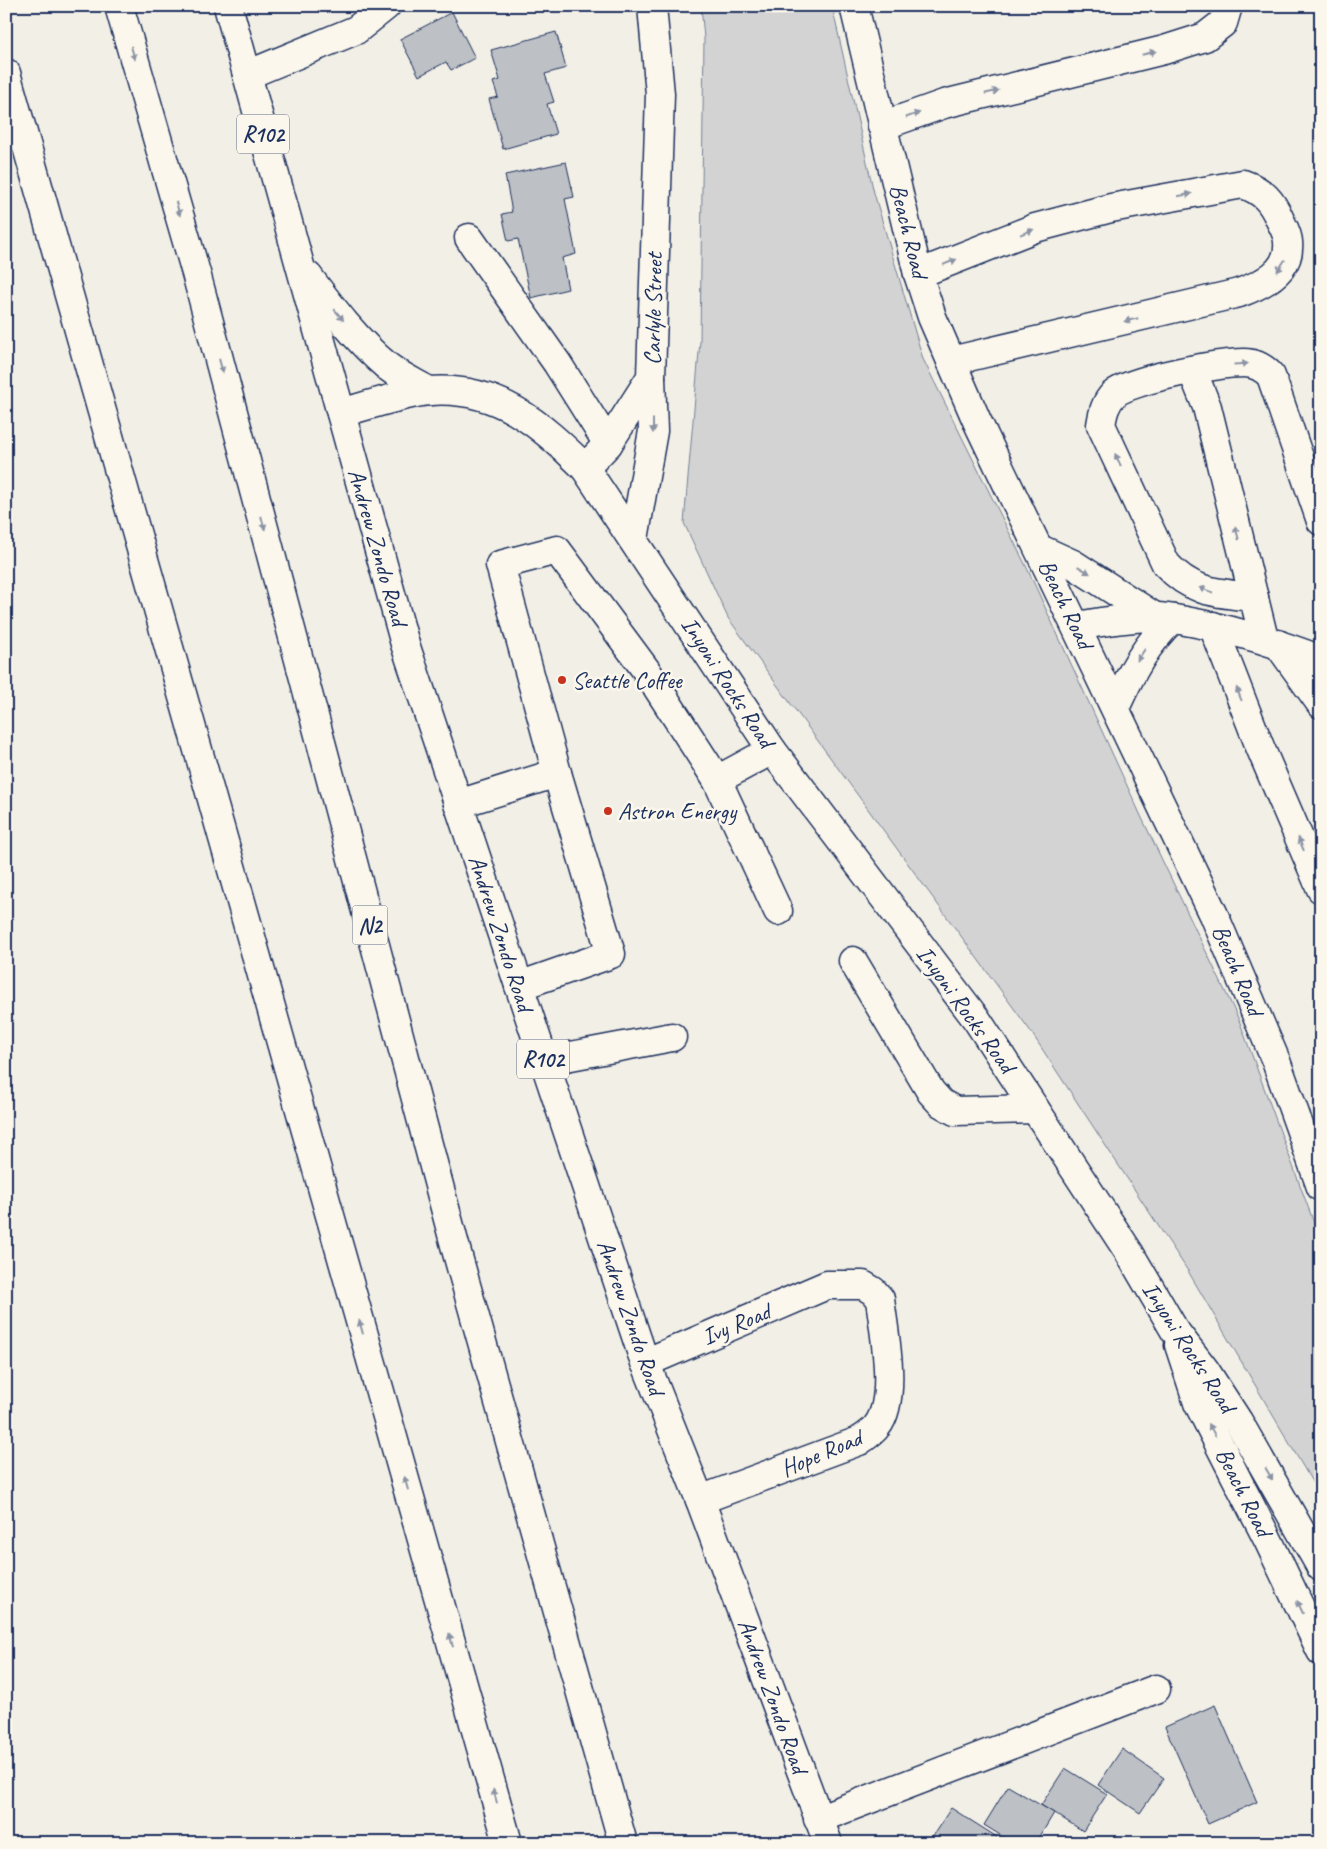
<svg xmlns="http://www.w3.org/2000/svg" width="1327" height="1849" font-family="Caveat,sans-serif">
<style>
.green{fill:#d2d3d2;stroke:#768198}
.building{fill:#bdc0c4;stroke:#1b2f5e}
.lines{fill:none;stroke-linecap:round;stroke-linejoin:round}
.minor-casing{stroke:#1b2f5e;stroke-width:31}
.major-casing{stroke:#1b2f5e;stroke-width:31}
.highway-casing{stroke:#1b2f5e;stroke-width:31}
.minor{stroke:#fbf7ec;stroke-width:28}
.major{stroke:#fbf7ec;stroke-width:28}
.highway{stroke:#fbf7ec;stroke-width:28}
.oneway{fill:#8b93a5}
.poi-dot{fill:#c8321e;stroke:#fbf7ec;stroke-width:2}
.labels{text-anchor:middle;stroke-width:5;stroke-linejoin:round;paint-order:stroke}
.shield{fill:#fbf7ec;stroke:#5e6b89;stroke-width:1}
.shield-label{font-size:22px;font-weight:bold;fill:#1b2f5e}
.street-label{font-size:24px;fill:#1b2f5e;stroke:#fbf7ec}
.poi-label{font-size:24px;fill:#1b2f5e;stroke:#fbf7ec;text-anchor:start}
</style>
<rect width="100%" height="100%" fill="#f2efe6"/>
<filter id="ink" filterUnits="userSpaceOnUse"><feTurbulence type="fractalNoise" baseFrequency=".02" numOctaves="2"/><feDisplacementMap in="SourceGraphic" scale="10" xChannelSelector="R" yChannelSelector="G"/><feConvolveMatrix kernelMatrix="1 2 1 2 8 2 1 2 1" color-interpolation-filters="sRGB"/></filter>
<g filter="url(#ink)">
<polygon class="green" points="701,6 832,6 874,193 923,359 1027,568 1141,816 1239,1020 1321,1242 1321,1497 1188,1271 1029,1029 728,618 684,523 700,341 704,38"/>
<g class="building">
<polygon points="452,12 475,58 451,70 446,62 419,76 400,39"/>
<polygon points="556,32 566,68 545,74 554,102 547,104 556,134 503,149 489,99 498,97 493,82 500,80 491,50"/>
<polygon points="566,162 574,197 565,199 576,254 562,258 568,289 531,298 518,239 508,241 502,214 512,212 505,175"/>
<polygon points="1215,1705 1257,1802 1208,1824 1165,1727"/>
<polygon points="1122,1749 1164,1778 1140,1813 1098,1785"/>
<polygon points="1065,1768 1107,1794 1083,1831 1041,1805"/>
<polygon points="1008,1786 1054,1813 1036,1843 1013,1843 984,1825"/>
<polygon points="951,1808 997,1837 993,1843 928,1843"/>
</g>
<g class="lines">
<g class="minor-casing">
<g id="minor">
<polyline points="854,6 918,274 932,317 977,421 1214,915 1276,1061 1321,1187"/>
<polyline points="247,75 356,30 386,6"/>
<polyline points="882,126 944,104 1164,50 1205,37 1223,23 1228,6"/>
<polyline points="469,238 557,363 608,444"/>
<path d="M918,274l117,-46 76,-20 132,-24c20,7 29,17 37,36 3,6 8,15 8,22 3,29 -26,43 -49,51l-288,68"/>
<polyline points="1192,370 1207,407 1264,639"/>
<path d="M341,413c25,-7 64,-20 89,-22 68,-5 110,33 155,77l23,-24 43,-67 9,-283 -8,-88"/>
<polyline points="585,468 772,750 977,1020 1130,1254 1175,1331 1205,1370 1238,1421 1321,1567"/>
<polyline points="634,539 653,431 651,377"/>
<polyline points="1040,549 1073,564 1155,617"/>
<path d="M1254,597c-37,-4 -62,-4 -88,-33l-65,-139c2,-12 4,-22 13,-31 17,-15 106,-31 130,-31 11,0 20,5 27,13l50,145"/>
<path d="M1076,626c26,-4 51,-9 77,-9 13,-1 26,3 38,5 45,8 88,22 130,38"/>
<polyline points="1213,626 1260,747 1321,889"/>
<polyline points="1278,644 1321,704"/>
<path d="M1116,706c15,-33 30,-62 57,-87"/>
<polyline points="772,750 717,780 778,911"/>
<polyline points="458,804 557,773"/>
<polyline points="853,961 931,1092 941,1103 955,1111 1035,1109"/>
<polyline points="519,986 611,954 557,773 500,565 557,550 646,670 717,780"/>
<polyline points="544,1061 672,1037"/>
<polyline points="1179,1345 1198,1403 1269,1542 1321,1651"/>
<path d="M645,1363l182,-78h36l10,6 7,8c4,33 18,100 -3,127 -4,6 -12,11 -18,15l-159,59"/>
<polyline points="818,1819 1156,1689"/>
</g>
</g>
<g class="major-casing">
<g id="major">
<polyline points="228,6 405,644 642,1354 700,1500 828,1843"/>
<path d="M308,276c24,32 49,65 80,91 12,9 27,16 41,24"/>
</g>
</g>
<g class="highway-casing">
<g id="highway">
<polyline points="119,6 196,273 457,1253 623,1843"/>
<polyline points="6,73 508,1843"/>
</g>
</g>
<use href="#minor" class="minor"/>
<use href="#major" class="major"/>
<use href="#highway" class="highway"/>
</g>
<defs><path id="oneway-solid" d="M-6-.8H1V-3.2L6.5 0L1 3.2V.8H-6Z" transform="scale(1.25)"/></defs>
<g class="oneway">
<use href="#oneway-solid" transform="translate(133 53) rotate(74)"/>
<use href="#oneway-solid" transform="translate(1149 53) rotate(-14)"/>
<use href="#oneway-solid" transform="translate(992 92) rotate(-14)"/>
<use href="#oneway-solid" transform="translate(913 115) rotate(-19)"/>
<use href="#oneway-solid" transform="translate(1185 195) rotate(-10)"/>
<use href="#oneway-solid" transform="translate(178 209) rotate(74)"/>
<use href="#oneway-solid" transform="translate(1027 232) rotate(-21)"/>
<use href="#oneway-solid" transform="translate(950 262) rotate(-22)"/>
<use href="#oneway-solid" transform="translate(1281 266) rotate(123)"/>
<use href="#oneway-solid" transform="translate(339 315) rotate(50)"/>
<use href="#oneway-solid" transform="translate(1131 320) rotate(167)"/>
<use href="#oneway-solid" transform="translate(1241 364) rotate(-4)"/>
<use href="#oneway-solid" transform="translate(221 366) rotate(75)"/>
<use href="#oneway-solid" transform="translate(653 426) rotate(90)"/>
<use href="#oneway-solid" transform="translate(1118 460) rotate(-115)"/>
<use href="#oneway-solid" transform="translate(263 523) rotate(75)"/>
<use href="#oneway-solid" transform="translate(1237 533) rotate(-105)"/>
<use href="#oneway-solid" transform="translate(1084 570) rotate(31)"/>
<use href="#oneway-solid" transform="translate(1206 590) rotate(-160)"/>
<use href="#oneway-solid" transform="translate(1141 655) rotate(123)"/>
<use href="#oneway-solid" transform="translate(1239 694) rotate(-111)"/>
<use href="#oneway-solid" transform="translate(1301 844) rotate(-113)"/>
<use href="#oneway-solid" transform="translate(361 1327) rotate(-106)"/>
<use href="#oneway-solid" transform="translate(1212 1430) rotate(-118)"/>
<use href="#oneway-solid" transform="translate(1269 1474) rotate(60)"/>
<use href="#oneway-solid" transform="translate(406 1483) rotate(-106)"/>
<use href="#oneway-solid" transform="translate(1300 1607) rotate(-115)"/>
<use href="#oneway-solid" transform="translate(451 1640) rotate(-106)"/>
<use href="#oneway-solid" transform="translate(495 1796) rotate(-106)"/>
</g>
</g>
<g class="poi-dot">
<circle cx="562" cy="680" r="5"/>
<circle cx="608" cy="811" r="5"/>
</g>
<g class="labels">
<g class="shield">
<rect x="237" y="114.5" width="52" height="39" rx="4"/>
<rect x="352.5" y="905.5" width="35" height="39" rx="4"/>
<rect x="517" y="1039.5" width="52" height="39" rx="4"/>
</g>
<g class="shield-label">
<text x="263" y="142">R102</text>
<text x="370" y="933">N2</text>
<text x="543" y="1067">R102</text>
</g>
<g class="street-label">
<text transform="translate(909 231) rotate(76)" y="8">Beach Road</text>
<text transform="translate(653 309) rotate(-89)" y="8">Carlyle Street</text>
<text transform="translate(378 547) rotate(74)" y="8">Andrew Zondo Road</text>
<text transform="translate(1066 604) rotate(64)" y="8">Beach Road</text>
<text transform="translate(728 682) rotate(57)" y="8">Inyoni Rocks Road</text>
<text transform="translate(501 933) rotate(72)" y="8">Andrew Zondo Road</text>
<text transform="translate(1238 970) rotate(67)" y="8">Beach Road</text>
<text transform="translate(966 1009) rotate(54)" y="8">Inyoni Rocks Road</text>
<text transform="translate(631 1317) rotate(71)" y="8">Andrew Zondo Road</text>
<text transform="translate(736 1324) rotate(-23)" y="8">Ivy Road</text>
<text transform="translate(1189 1347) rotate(57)" y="8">Inyoni Rocks Road</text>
<text transform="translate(821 1453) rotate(-23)" y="8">Hope Road</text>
<text transform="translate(1244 1492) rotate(63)" y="8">Beach Road</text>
<text transform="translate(773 1696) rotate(70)" y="8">Andrew Zondo Road</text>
</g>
<g class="poi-label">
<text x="572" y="688">Seattle Coffee</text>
<text x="618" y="819">Astron Energy</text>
</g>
</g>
<rect width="1327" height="1849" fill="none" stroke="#fbf7ec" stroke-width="25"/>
<rect x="12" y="12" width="1302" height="1824" fill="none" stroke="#1b2f5e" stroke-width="2" filter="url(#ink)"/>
</svg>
